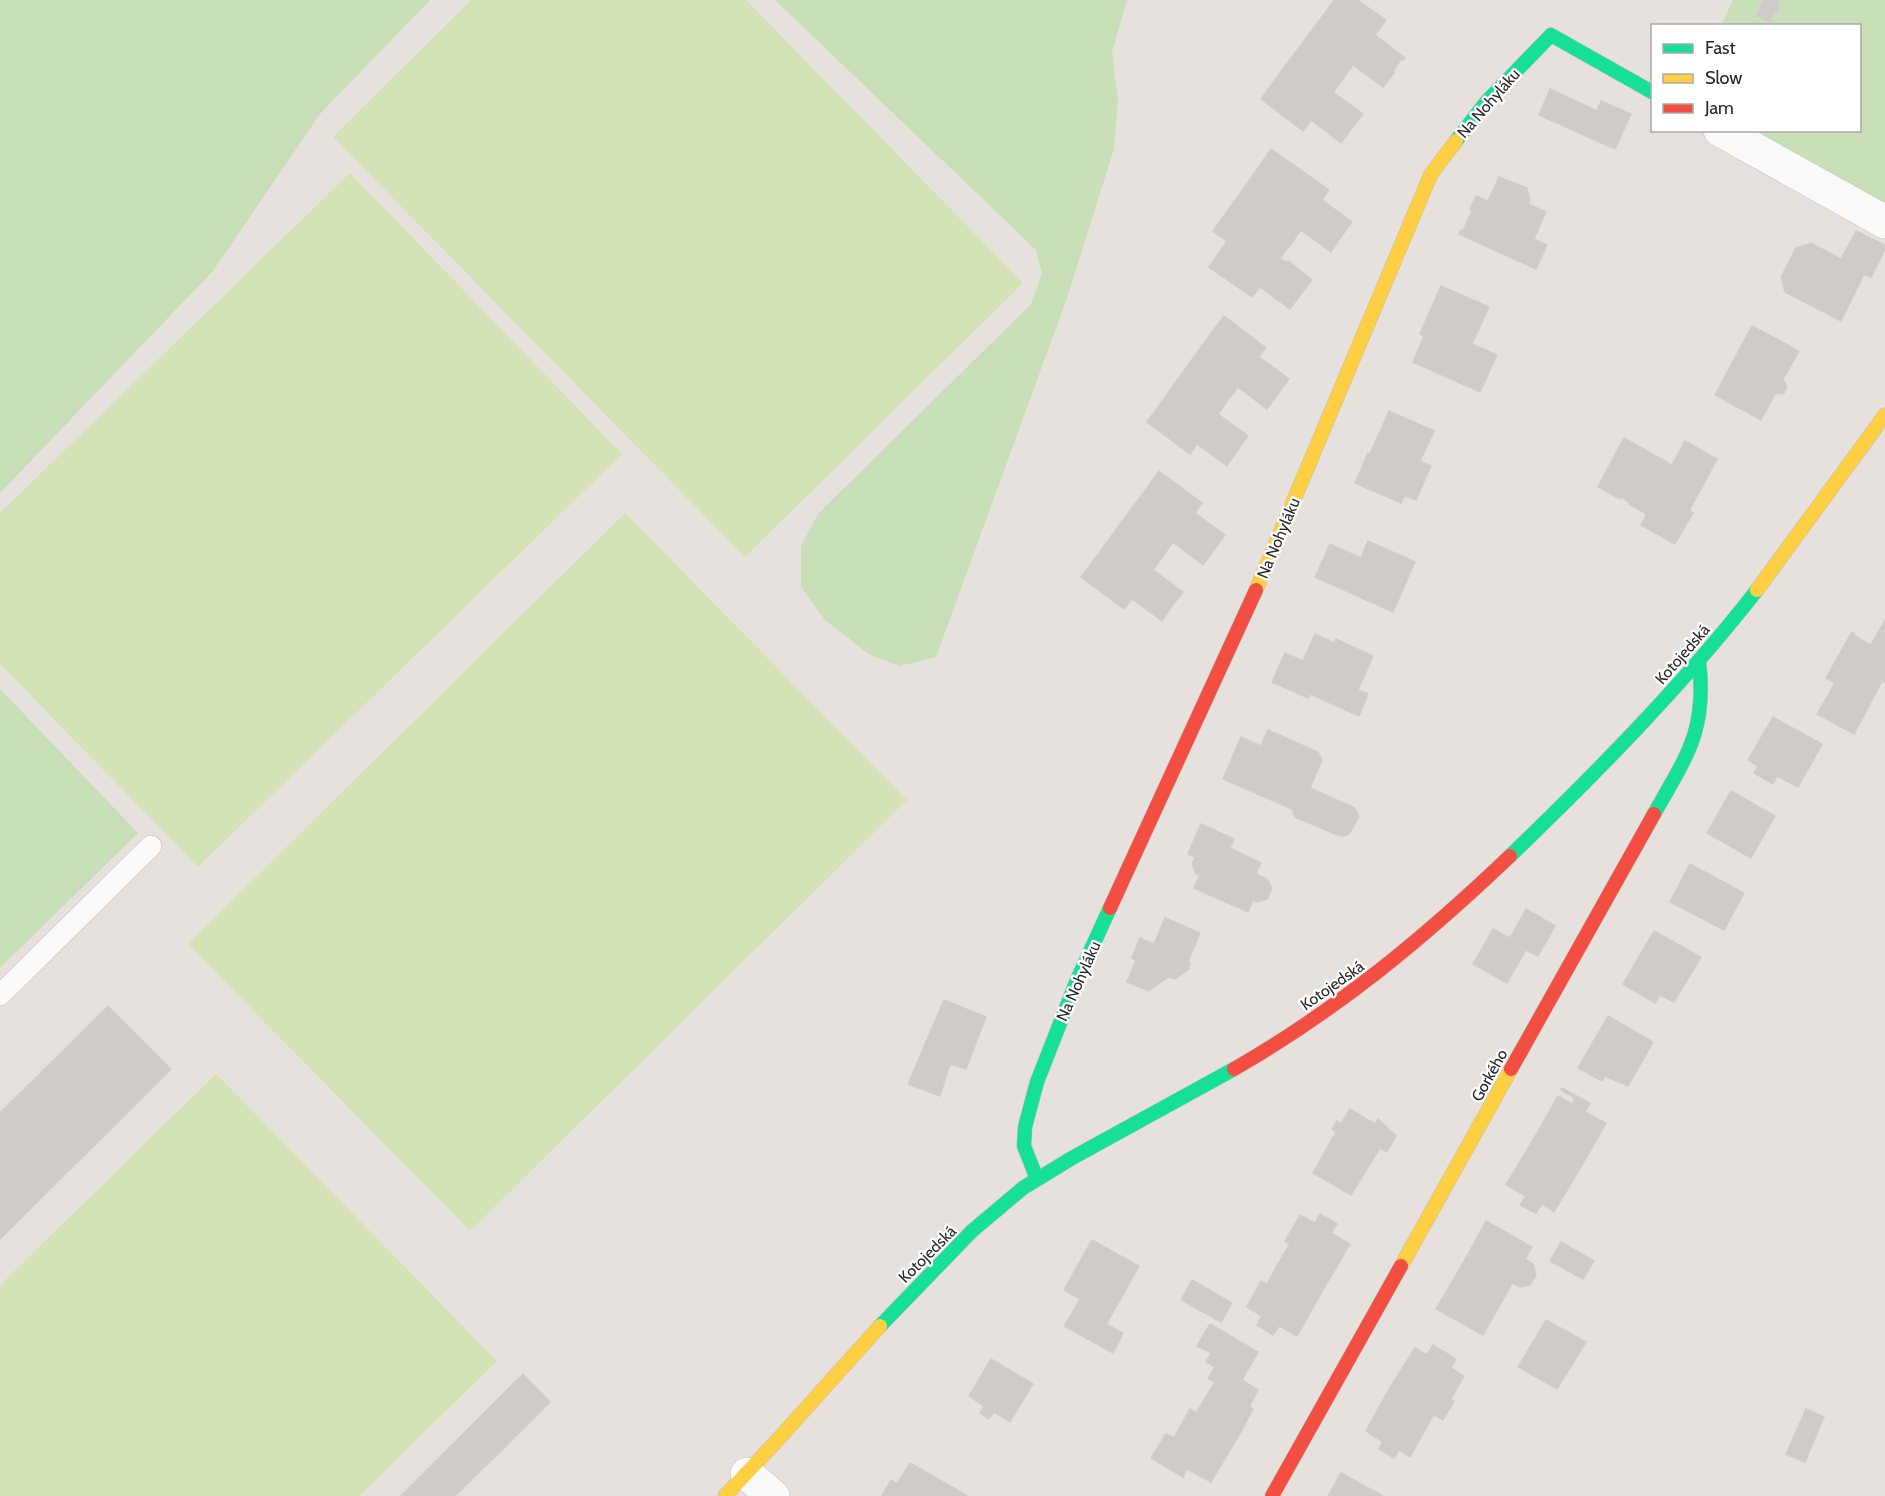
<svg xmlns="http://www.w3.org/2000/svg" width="1885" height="1496" font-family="Cabin,sans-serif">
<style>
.green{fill:#c9dfb7}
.pitch{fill:#d4e3b5}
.building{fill:#cecbc8;stroke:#d1cdc9;stroke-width:1.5}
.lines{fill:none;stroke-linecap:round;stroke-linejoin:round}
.lane-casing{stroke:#c0bebe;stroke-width:22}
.street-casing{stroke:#c0bebe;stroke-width:34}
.fast-casing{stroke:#c0bebe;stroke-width:15}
.slow-casing{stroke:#c0bebe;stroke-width:15}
.jam-casing{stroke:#c0bebe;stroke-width:15}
.lane{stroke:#fbfafa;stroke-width:21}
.street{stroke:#fbfafa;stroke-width:33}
.fast{stroke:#16e098;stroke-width:14}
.slow{stroke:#ffcf43;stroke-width:14}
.jam{stroke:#f24e42;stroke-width:14}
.labels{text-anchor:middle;stroke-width:4.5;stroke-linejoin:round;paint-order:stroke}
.street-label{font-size:16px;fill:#272727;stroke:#fff}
</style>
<rect width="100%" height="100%" fill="#e6e1dc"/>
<g class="green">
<polygon points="0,0 430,0 320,114 213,271 0,493"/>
<polygon points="775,0 1127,0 1112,52 1118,101 1114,149 1067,298 936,657 900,666 870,655 825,620 801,587 801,546 818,514 1031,304 1042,274 1036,250"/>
<polygon points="1733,0 1885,0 1885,210 1743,131 1860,130 1860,26 1721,26"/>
<polygon points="0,689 138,833 0,968"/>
</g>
<g class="pitch">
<polygon points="471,0 746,0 1023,283 745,557 333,137"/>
<polygon points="350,173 622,454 198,867 0,664 0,513"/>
<polygon points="625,513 907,800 470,1231 188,944"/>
<polygon points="216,1074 497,1361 359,1496 0,1496 0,1285"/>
</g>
<g class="building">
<polygon points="1334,0 1357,0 1386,20 1375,35 1405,58 1403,60 1401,59 1394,70 1394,73 1321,18"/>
<polygon points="1764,0 1780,0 1777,6 1779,7 1777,12 1775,11 1770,22 1757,15"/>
<polygon points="1321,18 1394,73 1383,87 1353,65 1343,79 1300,46"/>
<polygon points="1300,46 1343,79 1333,92 1363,114 1352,128 1279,74"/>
<polygon points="1279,74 1352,128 1341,143 1311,120 1303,131 1261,99"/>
<polygon points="1550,89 1597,111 1601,101 1631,114 1615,149 1539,115"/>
<polygon points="1271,149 1329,190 1322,200 1352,222 1341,237 1253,175"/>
<polygon points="1253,175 1341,237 1331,252 1301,230 1291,244 1233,203"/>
<polygon points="1499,177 1527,188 1530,199 1528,204 1546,212 1534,239 1547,245 1536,269 1459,234 1461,230 1463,231 1472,210 1470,209 1476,196 1488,201"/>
<polygon points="1233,203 1291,244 1280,258 1287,263 1288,261 1312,280 1301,294 1213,231"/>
<polygon points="1856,231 1885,245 1885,249 1871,277 1864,274 1841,321 1785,292 1781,277 1796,248 1811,243 1841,259"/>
<polygon points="1227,241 1301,294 1290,309 1260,287 1252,297 1209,267"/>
<polygon points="1441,286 1489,307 1472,344 1497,355 1480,392 1413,362 1424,336 1420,334"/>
<polygon points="1224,316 1266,348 1259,357 1289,379 1278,394 1206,340"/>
<polygon points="1752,326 1799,351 1783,379 1787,387 1784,393 1775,394 1761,420 1715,395"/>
<polygon points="1206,340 1278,394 1267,409 1238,387 1228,400 1185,369"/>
<polygon points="1185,369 1228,400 1218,414 1248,436 1237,451 1165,397"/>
<polygon points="1165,397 1237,451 1227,466 1197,444 1190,454 1147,422"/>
<polygon points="1389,411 1434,431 1420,461 1431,466 1416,500 1405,496 1401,503 1355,483 1368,453 1370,454"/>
<polygon points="1624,438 1672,465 1685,441 1717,459 1689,511 1693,513 1675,544 1641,525 1647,514 1629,504 1629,502 1621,497 1620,499 1598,487"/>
<polygon points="1159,471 1202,503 1195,513 1225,535 1214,550 1141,496"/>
<polygon points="1141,496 1214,550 1203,565 1173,542 1163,556 1120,524"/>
<polygon points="1120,524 1163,556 1153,570 1183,592 1172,606 1099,553"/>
<polygon points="1368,541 1415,562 1393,612 1315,577 1330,544 1361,558"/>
<polygon points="1099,553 1172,606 1162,621 1132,599 1124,609 1081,577"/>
<polygon points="1885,620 1885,653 1871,645"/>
<polygon points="1852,632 1854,633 1853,635 1885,653 1885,683 1882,681 1854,734 1817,714 1835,683 1826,678"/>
<polygon points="1315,634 1334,643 1336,639 1373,656 1358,690 1368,694 1359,716 1310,694 1308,698 1272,682 1285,653 1303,661"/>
<polygon points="1773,717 1822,744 1798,787 1777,776 1773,784 1754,773 1758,766 1748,760"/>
<polygon points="1268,730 1318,752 1322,760 1310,788 1355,808 1359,817 1349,834 1344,836 1337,835 1295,817 1292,809 1223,779 1241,737 1261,746"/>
<polygon points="1731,791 1775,816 1751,858 1707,833"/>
<polygon points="1201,824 1234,839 1230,848 1261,863 1256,874 1268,880 1272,889 1267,899 1258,902 1253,900 1248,912 1194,888 1200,875 1196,874 1192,864 1195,857 1188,854"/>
<polygon points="1690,864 1744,893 1724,930 1670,902"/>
<polygon points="1526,909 1555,926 1538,956 1526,950 1507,983 1473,964 1493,929 1510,938"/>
<polygon points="1165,918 1200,933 1188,962 1190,963 1189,969 1175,979 1168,977 1149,991 1127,982 1136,960 1132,958 1140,938 1154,944"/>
<polygon points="1654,931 1701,957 1674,1002 1660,995 1655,1003 1623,984"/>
<polygon points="944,1000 986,1017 966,1069 950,1064 940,1096 908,1084"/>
<polygon points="108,1006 171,1069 0,1239 0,1113"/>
<polygon points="1608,1016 1653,1042 1628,1086 1605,1076 1602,1081 1578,1068"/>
<polygon points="1562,1088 1590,1103 1585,1112 1606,1123 1581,1167 1533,1140 1558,1096 1572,1104 1575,1098 1561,1090"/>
<polygon points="1350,1109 1375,1124 1378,1119 1396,1136 1387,1152 1380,1148 1351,1195 1313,1173 1336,1132 1332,1129 1337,1121 1341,1124"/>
<polygon points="1533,1140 1581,1167 1554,1212 1542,1204 1536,1213 1520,1205 1526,1196 1506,1185"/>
<polygon points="1320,1214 1337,1224 1331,1233 1350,1244 1323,1290 1278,1264 1290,1244 1285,1241 1300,1215 1315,1223"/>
<polygon points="1486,1221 1532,1247 1525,1259 1533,1264 1536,1275 1530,1285 1520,1287 1512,1283 1508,1291 1462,1265"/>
<polygon points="1092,1240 1139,1266 1106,1325 1075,1308 1080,1299 1064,1290"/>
<polygon points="1561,1242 1594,1261 1583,1279 1550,1261"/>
<polygon points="1278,1264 1323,1290 1297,1336 1279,1326 1273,1335 1257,1325 1262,1316 1247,1307 1261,1281 1267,1284"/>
<polygon points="1462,1265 1508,1291 1483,1335 1436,1309"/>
<polygon points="1192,1280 1232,1303 1221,1322 1181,1300"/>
<polygon points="1075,1308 1123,1333 1113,1353 1064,1326"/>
<polygon points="1546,1320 1586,1342 1557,1389 1518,1367"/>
<polygon points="1210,1324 1258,1352 1242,1380 1258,1390 1249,1407 1253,1409 1238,1437 1196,1413 1215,1382 1208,1379 1215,1367 1206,1362 1211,1353 1197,1346"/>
<polygon points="1433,1345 1456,1359 1451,1368 1464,1376 1451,1399 1454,1401 1443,1420 1389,1389 1415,1348 1427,1355"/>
<polygon points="991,1359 1033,1384 1010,1422 994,1412 989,1419 980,1413 984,1406 969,1396"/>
<polygon points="523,1374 550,1402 455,1496 401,1496"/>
<polygon points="1389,1389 1434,1414 1410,1457 1399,1450 1394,1458 1379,1449 1383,1442 1366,1431"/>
<polygon points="1190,1409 1238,1437 1211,1482 1187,1469 1183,1477 1151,1458 1166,1434 1174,1438"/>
<polygon points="1806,1409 1824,1417 1805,1462 1786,1454"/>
<polygon points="910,1463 968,1496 882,1496 891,1480 897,1484"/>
<polygon points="1341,1473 1383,1496 1328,1496"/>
</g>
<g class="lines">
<g class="lane-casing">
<polyline id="lane" points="0,995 151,846"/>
</g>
<g class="street-casing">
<g id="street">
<polyline points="1720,130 1885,222"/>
<polyline points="747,1474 773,1496"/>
</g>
</g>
<g class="fast-casing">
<g id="fast">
<polyline points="1456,141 1487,101 1551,35 1652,92"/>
<path d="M1654,814c33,-59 53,-83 45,-153"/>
<path d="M1510,856c87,-84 172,-170 247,-266"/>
<polyline points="1037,1179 1024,1146 1025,1127 1037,1082 1077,980 1110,908"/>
<polyline points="880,1326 972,1231 1023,1188 1072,1158 1234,1069"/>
</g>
</g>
<g class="slow-casing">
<g id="slow">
<polyline points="1256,590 1431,174 1456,141"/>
<polyline points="1757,590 1885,415"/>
<polyline points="1401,1266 1511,1069"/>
<polyline points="725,1496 773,1445 880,1326"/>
</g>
</g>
<g class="jam-casing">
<g id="jam">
<polyline points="1110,908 1256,590"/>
<path d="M1234,1069c103,-59 190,-131 276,-213"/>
<polyline points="1511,1069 1654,814"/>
<polyline points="1272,1496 1401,1266"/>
</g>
</g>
<use href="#lane" class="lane"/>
<use href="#street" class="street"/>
<use href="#fast" class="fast"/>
<use href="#slow" class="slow"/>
<use href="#jam" class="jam"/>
</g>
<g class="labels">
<g class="street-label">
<text transform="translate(1488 103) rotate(-49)" y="6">Na Nohyláku</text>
<text transform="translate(1278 538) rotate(-67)" y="6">Na Nohyláku</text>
<text transform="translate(1682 654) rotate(-49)" y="6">Kotojedská</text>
<text transform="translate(1078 981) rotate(-66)" y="6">Na Nohyláku</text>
<text transform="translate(1332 985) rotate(-35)" y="6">Kotojedská</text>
<text transform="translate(1489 1075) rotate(-61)" y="6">Gorkého</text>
<text transform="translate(927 1254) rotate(-45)" y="6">Kotojedská</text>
</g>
</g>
<rect x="1651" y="24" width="210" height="108" fill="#ffffff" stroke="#a9a9a9" stroke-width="1.5"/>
<rect x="1663" y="44" width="30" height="9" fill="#16e098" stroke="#a9a9a9" stroke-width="1.5"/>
<text x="1705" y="54" font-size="18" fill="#272727">Fast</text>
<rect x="1663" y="74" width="30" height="9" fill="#ffcf43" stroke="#a9a9a9" stroke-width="1.5"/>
<text x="1705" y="84" font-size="18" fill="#272727">Slow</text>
<rect x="1663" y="104" width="30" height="9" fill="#f24e42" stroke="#a9a9a9" stroke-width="1.5"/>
<text x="1705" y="114" font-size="18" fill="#272727">Jam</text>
</svg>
